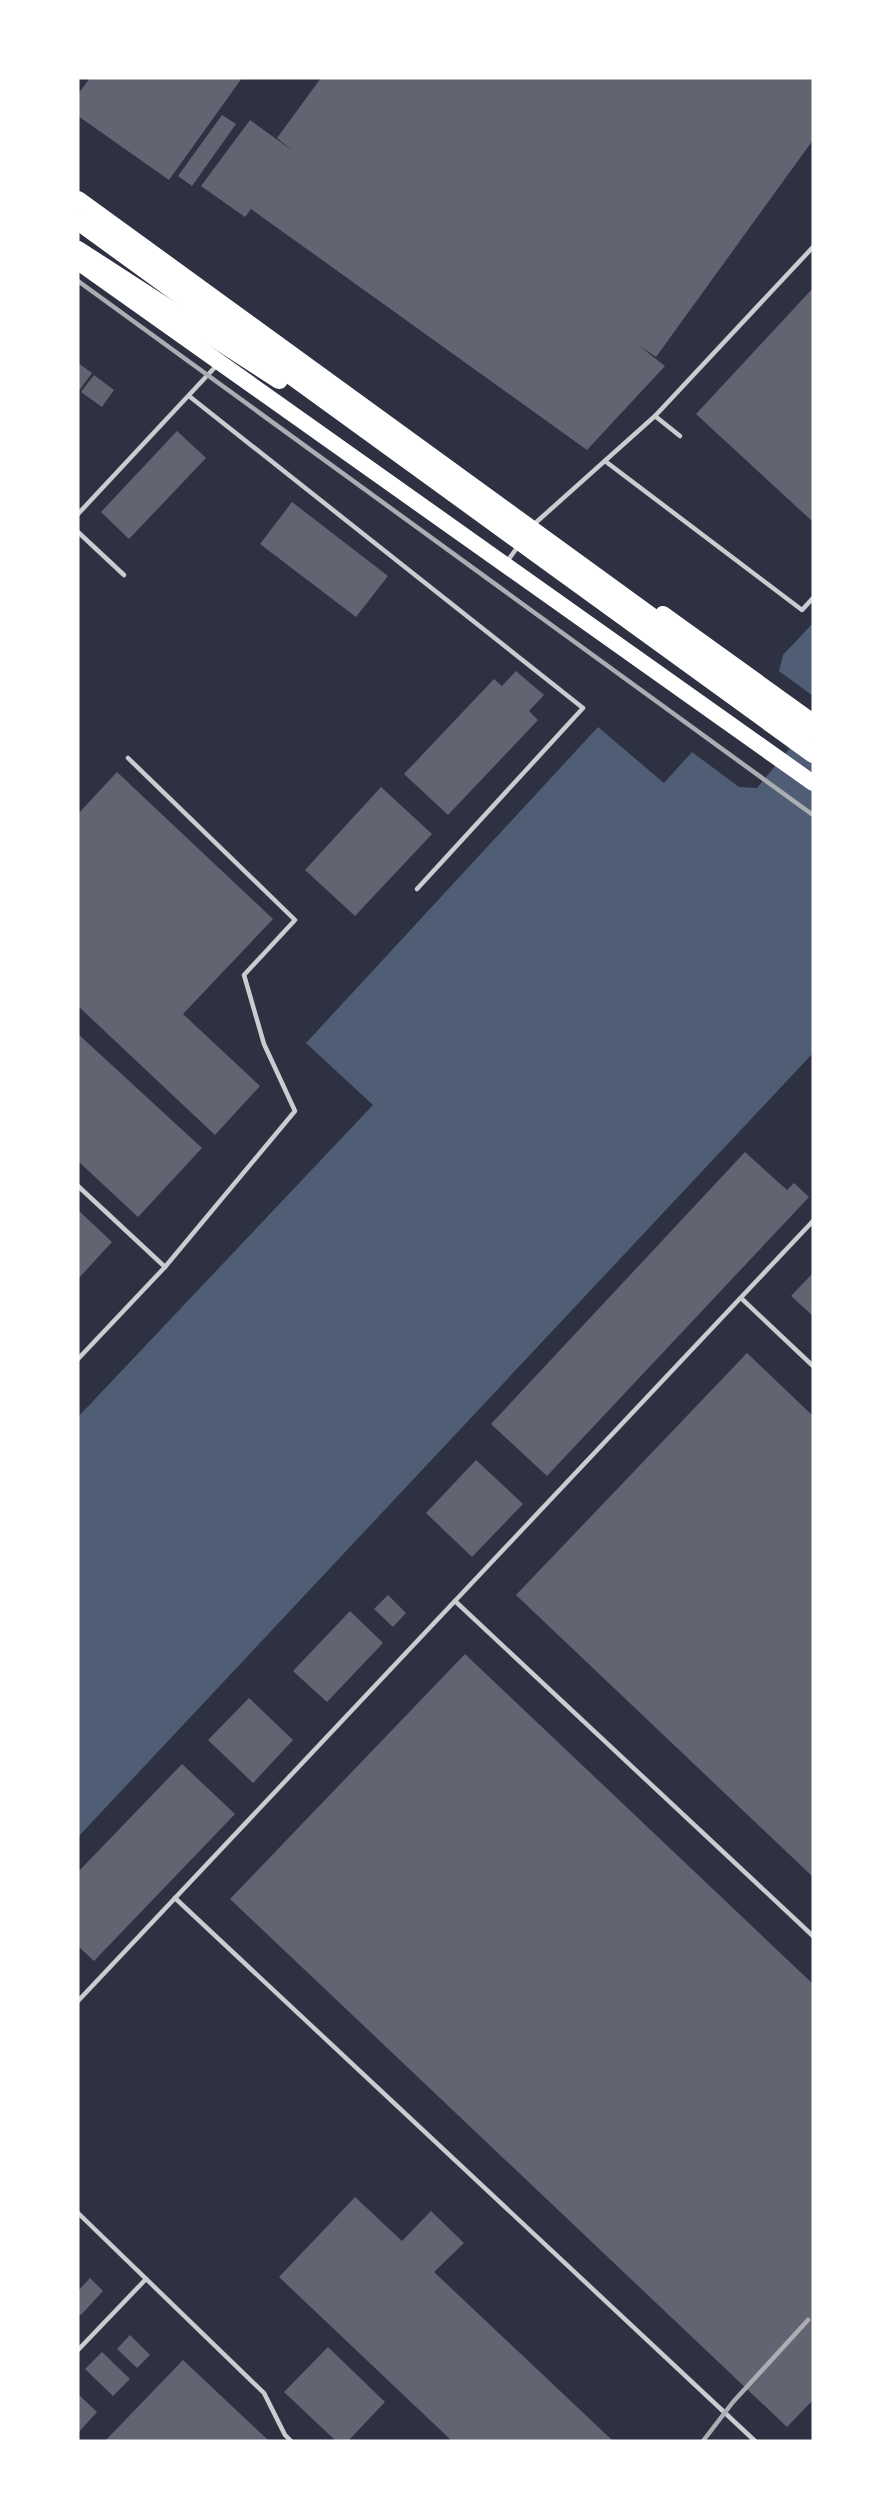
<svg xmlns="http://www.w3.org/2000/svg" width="891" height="2519" font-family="Arial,sans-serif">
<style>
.water{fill:#4f5d75}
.building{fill:#626471}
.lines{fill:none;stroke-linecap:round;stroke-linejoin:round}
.service{stroke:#caccd0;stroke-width:4.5}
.trunk{stroke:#fff;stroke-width:16}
.motorway{stroke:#fff;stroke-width:18}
.rail{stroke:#abadb3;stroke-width:4.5}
</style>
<rect width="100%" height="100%" fill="#2d3142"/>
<g class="water">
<polygon points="813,623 813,696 779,671 783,655"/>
<polygon points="813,720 813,1053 78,1837 78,1417 373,1105 306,1043 598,727 664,783 692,752 739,787 757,788"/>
</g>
<g class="building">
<polygon points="90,78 242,78 169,180 78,116 78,94"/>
<polygon points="321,78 813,78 813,140 656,357 638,345 665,366 587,450 251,209 245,217 201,186 250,120 293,151 277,138"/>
<polygon points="222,115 236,124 192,186 178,176"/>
<polygon points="813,288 813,522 696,414"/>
<polygon points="78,363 92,373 78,392"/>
<polygon points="94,375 114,390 102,407 81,392"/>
<polygon points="177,431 206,458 129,539 101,512"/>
<polygon points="292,502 388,576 356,617 260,544"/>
<polygon points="516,671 544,695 529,711 538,720 448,815 404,774 494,679 502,686"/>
<polygon points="117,772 273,919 183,1014 260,1086 215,1135 78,1006 78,814"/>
<polygon points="381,787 432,834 355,916 305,870"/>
<polygon points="78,1034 202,1148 138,1217 78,1161"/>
<polygon points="745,1152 787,1190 794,1183 809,1197 547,1476 491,1424"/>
<polygon points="78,1210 112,1242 78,1279"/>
<polygon points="813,1273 813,1316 791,1296"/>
<polygon points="747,1353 813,1416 813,1877 516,1595"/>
<polygon points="476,1460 523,1504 472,1557 426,1513"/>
<polygon points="388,1595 406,1613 393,1627 374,1609"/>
<polygon points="350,1611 383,1643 327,1702 293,1671"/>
<polygon points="465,1654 813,1984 813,2400 787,2427 230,1899"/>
<polygon points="249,1698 293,1740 253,1783 208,1740"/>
<polygon points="182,1764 235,1814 94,1961 78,1946 78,1872"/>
<polygon points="355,2197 402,2241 431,2211 464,2243 434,2272 613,2441 452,2441 279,2277"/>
<polygon points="90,2278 103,2291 81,2315 78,2313 78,2291"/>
<polygon points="130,2335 150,2355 137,2368 117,2349"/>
<polygon points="328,2347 385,2402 348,2441 336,2441 284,2392"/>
<polygon points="102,2352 130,2379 113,2396 85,2369"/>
<polygon points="183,2360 269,2441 105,2441"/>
<polygon points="78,2394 97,2412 78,2433"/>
</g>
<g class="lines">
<g class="service">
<polyline points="189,396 583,708 417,889"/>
<polyline points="655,416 680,436"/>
<polyline points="605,461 802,610 813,598"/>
<polyline points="78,514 217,365"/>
<polyline points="532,526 655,416 813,247"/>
<polyline points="78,532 124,575"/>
<polyline points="506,563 519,545"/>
<polyline points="78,1186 165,1267 295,1111 264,1044 244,975 295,920 128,758"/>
<polyline points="741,1298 813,1366"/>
<polyline points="78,1359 165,1267"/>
<polyline points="455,1601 813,1936"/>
<polyline points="175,1898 755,2441"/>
<polyline points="78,2001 813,1221"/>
<polyline points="78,2213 264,2393 285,2435 291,2441"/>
<polyline points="78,2350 146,2279"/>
</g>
<g class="trunk">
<polyline points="78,262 813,783"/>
<polyline points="663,614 813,722"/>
</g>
<g class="motorway">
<polyline points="78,200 813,734"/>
<polyline points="78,221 813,754"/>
<polyline points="78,250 279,380"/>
</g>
<g class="rail">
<polyline points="78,281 813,815"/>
<polyline points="703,2441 733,2402 808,2320"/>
</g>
</g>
<rect width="891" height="2519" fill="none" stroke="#ffffff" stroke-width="159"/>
</svg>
